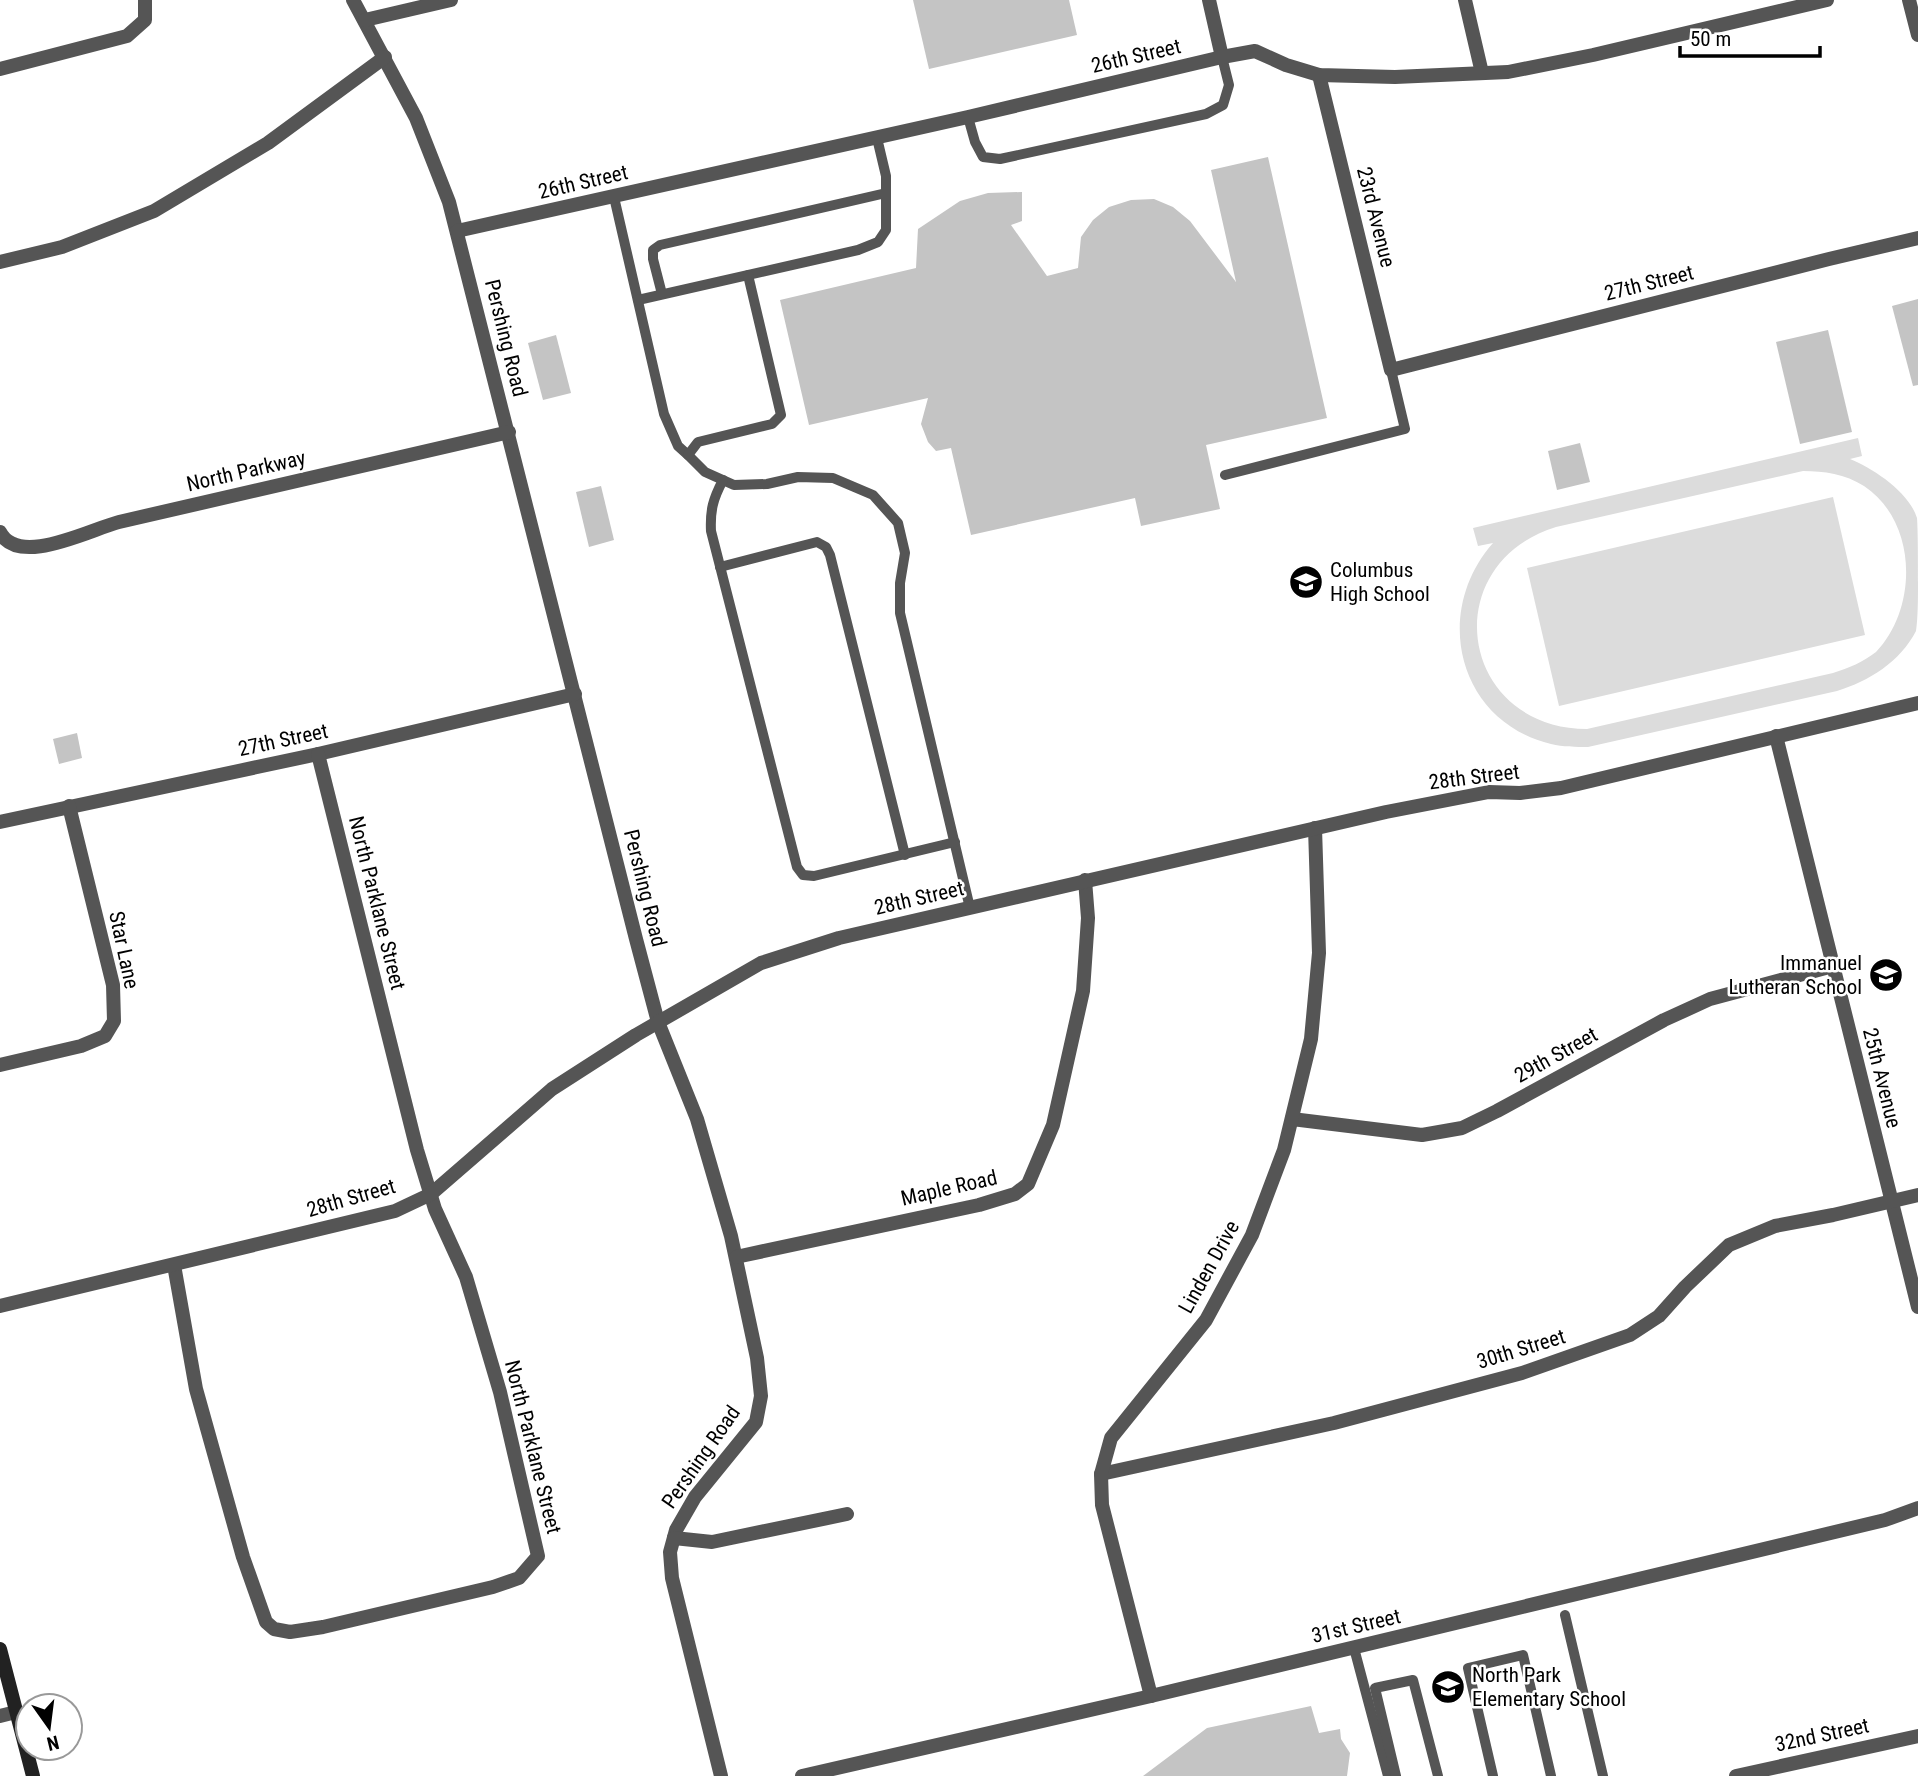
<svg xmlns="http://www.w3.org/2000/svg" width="1918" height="1776" font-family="'Roboto Condensed',sans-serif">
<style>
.green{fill:#dcdcdc;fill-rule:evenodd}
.building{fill:#c4c4c4}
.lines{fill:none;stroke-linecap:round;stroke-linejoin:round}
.service{stroke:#555;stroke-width:10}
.minor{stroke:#555;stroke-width:14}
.tertiary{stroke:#555;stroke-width:14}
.secondary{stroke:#222;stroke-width:14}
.labels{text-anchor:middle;stroke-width:5;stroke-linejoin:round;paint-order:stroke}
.street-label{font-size:21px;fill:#000;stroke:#fff}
.poi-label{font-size:21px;fill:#000;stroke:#fff;text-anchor:start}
</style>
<rect width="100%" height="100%" fill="#fff"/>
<g class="green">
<path d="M1858,438l4,18 -12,3c24,10 59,33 67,59 1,12 1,50 1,65 0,14 0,35 -2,48 -16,31 -47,50 -79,60l-249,56c-12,0 -25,0 -37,-3 -94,-23 -119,-132 -58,-201l-15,3 -5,-18zM1803,471c21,0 42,3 61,15 54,36 54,122 12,166 -13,10 -27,16 -43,21l-246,56c-128,-1 -152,-164 -31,-202z"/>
<polygon points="1833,497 1865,635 1559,706 1527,568"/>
</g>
<g class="building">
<polygon points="913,0 1069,0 1077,35 929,69"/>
<polygon points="1268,157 1327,418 1206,445 1220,509 1141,526 1135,498 971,535 951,448 936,451 928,442 921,424 928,398 809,425 780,300 916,268 918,229 960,201 988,193 1022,192 1022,221 1011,225 1047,276 1078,268 1081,237 1093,220 1109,207 1131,200 1154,199 1173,207 1190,221 1236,282 1211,170"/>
<polygon points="1918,299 1918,385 1913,386 1892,306"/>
<polygon points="1828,330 1852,432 1800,444 1776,342"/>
<polygon points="556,335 571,393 543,400 528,343"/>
<polygon points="1580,443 1590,482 1557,490 1548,451"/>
<polygon points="601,486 614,540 589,547 576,492"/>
<polygon points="77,733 82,758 59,764 53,739"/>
<polygon points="1311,1706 1319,1733 1340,1729 1341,1739 1350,1753 1347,1776 1143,1776 1207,1728"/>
</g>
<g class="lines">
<g class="service">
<polyline points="968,117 975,142 983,157 1000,159 1206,114 1223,105 1229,85 1222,57"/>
<polyline points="614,197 664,414 678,446 688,455 705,472 734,485 767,484 798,477 833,478 873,495 898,523 905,553 900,583 900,613 970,908"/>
<polyline points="662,294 653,259 653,250 660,245 886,193"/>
<polyline points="638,300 858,250 878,242 886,230 886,176 877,138"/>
<polyline points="688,455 698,442 772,424 781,415 748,275"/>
<polyline points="1225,475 1405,429 1391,370"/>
<path d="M723,480c-10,19 -13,30 -12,51l86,336 6,8 11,1 141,-34"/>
<polyline points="720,567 817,542 826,547 830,555 905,855"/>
<polyline points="1565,1615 1603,1776"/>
<polyline points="1354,1648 1388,1776"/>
<polyline points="1396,1776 1375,1688 1413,1680 1438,1776"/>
<polyline points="1493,1776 1468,1668 1523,1655 1551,1776"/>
</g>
<g class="minor">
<polyline points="353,0 416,118 449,202 636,939 658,1022 697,1119 731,1236 757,1358 761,1396 756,1422 695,1497 676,1530 670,1552 672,1578 721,1776"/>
<polyline points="1209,0 1222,57"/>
<polyline points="1465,0 1482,73"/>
<polyline points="365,20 451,0"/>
<polyline points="0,69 127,36 145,20 145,0"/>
<polyline points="1319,75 1391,370 1829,259 1918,238"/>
<polyline points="457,231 968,117 1222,57 1255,51 1286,65 1319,75 1395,77 1508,72 1593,55 1827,0"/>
<polyline points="0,262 62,247 154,211 268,143 385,57"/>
<path d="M0,532c18,36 91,-3 119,-10l390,-90"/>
<polyline points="1776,736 1918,1307"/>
<polyline points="0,822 318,754 575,694"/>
<polyline points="0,1065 81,1046 105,1036 114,1021 113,985 69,806"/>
<polyline points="1292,1119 1422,1135 1462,1128 1497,1111 1664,1020 1710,999 1833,966"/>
<polyline points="736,1257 979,1205 1015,1194 1028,1184 1053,1125 1083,991 1088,918 1085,880"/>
<polyline points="174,1265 196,1389 243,1557 266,1622 274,1629 290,1632 323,1627 493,1587 519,1578 538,1556 500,1392 466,1277 435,1209 417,1150 318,754"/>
<polyline points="1101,1474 1334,1423 1522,1373 1630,1335 1659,1316 1685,1287 1729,1245 1775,1226 1833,1215 1918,1195"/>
<polyline points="674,1538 712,1542 847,1514"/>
<polyline points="1151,1696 1102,1505 1101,1474 1111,1438 1206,1320 1252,1235 1284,1150 1311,1039 1319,953 1315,828"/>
<polyline points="0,1716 16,1712"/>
<polyline points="802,1776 1151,1696 1885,1520 1918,1508"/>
<polyline points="1736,1776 1918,1736"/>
</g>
<g class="tertiary">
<polyline points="1909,0 1918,35"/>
<polyline points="0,1306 395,1211 431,1194 552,1089 636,1035 761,963 839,938 1386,812 1489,792 1520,793 1561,788 1918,703"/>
</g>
<polyline class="secondary" points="0,1649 33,1776"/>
</g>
<defs>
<g id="school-disc" transform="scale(1.75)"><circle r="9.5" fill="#000" stroke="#fff"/><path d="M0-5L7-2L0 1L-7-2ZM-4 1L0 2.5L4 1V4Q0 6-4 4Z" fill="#fff"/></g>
</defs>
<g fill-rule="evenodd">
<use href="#school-disc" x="1306" y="582"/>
<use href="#school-disc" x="1886" y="975"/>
<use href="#school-disc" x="1448" y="1687"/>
</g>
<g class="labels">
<g class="street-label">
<text transform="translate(1136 56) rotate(-13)" y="7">26th Street</text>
<text transform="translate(583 182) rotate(-13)" y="7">26th Street</text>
<text transform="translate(1376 217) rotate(76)" y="7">23rd Avenue</text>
<text transform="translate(1649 283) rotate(-14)" y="7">27th Street</text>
<text transform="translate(506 338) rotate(76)" y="7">Pershing Road</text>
<text transform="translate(246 471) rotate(-13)" y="7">North Parkway</text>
<text transform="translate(283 740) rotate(-12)" y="7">27th Street</text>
<text transform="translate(1474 777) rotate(-7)" y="7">28th Street</text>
<text transform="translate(645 888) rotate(76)" y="7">Pershing Road</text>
<text transform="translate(919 898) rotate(-13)" y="7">28th Street</text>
<text transform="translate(377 903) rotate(76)" y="7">North Parklane Street</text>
<text transform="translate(124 950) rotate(78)" y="7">Star Lane</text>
<text transform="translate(1556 1055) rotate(-29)" y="7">29th Street</text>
<text transform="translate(1882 1078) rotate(76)" y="7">25th Avenue</text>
<text transform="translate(949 1188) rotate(-13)" y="7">Maple Road</text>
<text transform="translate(351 1198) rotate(-16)" y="7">28th Street</text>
<text transform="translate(1209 1267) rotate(-61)" y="7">Linden Drive</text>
<text transform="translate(1521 1349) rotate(-17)" y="7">30th Street</text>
<text transform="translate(533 1447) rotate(76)" y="7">North Parklane Street</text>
<text transform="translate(701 1457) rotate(-55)" y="7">Pershing Road</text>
<text transform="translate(1356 1626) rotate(-13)" y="7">31st Street</text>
<text transform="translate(1822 1735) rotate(-12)" y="7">32nd Street</text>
</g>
<g class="poi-label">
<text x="1330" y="577">Columbus<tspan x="1330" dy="24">High School</tspan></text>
<text x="1862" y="970" text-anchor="end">Immanuel<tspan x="1862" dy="24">Lutheran School</tspan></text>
<text x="1472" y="1682">North Park<tspan x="1472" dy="24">Elementary School</tspan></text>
</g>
</g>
<g transform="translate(49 1727) rotate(166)"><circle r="33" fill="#ffffff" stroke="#999999" stroke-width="2"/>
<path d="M0-5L12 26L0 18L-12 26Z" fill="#000000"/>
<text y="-10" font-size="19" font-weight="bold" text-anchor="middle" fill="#000000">N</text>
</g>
<path d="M1680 46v10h140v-10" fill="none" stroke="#000000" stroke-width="3.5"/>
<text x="1690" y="46" font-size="21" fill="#000000" stroke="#ffffff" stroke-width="5" paint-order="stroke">50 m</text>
</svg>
